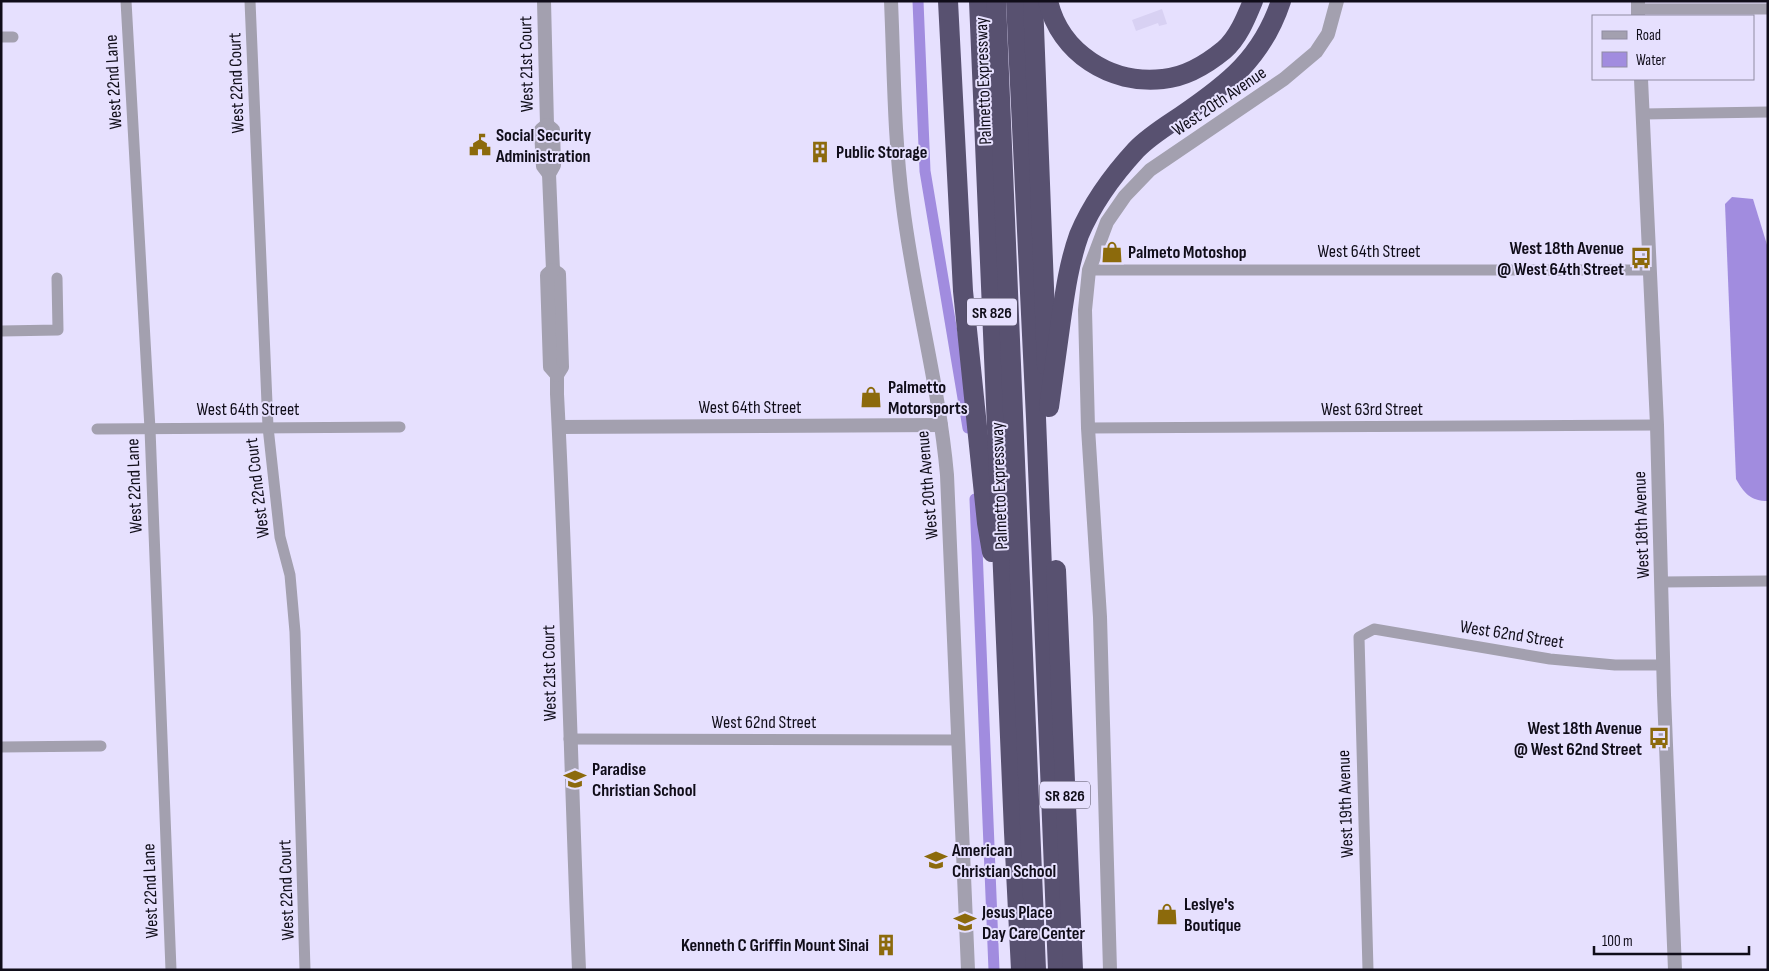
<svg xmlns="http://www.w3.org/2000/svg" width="1769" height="971" font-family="'Sofia Sans Condensed',sans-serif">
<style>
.built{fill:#d8d1f3}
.water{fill:#a18cdf}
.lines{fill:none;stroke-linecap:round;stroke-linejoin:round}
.canal{stroke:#a18cdf;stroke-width:11}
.minor{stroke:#a3a0af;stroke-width:11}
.tertiary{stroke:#a3a0af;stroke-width:14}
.motorway{stroke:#585170;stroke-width:20}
.labels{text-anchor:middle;stroke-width:4;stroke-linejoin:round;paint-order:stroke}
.shield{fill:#e6e0fe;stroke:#504c5e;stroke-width:1}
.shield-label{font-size:16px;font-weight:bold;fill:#100d19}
.street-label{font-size:18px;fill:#100d19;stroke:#e6e0fe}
.poi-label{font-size:18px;font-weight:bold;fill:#100d19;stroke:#e6e0fe;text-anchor:start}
</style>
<rect width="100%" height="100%" fill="#e6e0fe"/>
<polygon class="built" points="1162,9 1167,24 1159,26 1158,23 1136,31 1132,20"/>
<path class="water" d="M1732,197l21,2 15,49v253c-18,0 -24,-8 -32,-22l-11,-275z"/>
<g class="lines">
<g class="canal">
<polyline points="918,1 925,171 968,428"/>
<polyline points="975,499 994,970"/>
</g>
<g class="minor">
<polyline points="126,1 150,429 171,970"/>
<polyline points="250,1 268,427 280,537 290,575 295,632 305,970"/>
<polyline points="1638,9 1768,9"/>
<polyline points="1,37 13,37"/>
<polyline points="1643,114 1768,112"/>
<polyline points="1089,270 1649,270"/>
<polyline points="1,331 58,330 57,278"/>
<polyline points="1088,428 1657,425"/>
<polyline points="97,429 400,427"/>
<polyline points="1662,582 1768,581"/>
<polyline points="569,739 959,740"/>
<polyline points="1,747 101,746"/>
<polyline points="1368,970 1359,637 1374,629 1550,659 1615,665 1664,665"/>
</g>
<g class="tertiary">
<polyline points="544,1 547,125"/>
<path d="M891,1c3,68 3,137 12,205 11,90 36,179 44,269l21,495"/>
<polyline points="1638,1 1638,16"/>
<polyline points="1641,79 1657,425 1664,695 1675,970"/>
<polyline points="547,125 553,130 554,165 549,174 553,270"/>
<polyline points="547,125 541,130 543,166 549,174"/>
<path d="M553,270l6,4 3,93 -5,8v19c10,192 14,384 22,576"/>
<polyline points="553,270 547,275 550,367 557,375"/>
<polyline points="559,427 941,425"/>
<polyline points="1110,970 1100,617 1088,428 1085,310 1089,270 1107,222 1125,196 1150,170 1284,79 1316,52 1328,34 1337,1"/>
</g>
<g class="motorway">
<polyline points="948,1 963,291 987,523 992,552"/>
<polyline points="979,1 1014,832 1021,970"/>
<polyline points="996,1 1036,970"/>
<polyline points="1016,1 1036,418 1058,970"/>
<polyline points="1033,1 1047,366"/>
<path d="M1048,1c12,52 63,84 115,78 22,-2 44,-15 61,-29 14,-12 22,-32 29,-49"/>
<path d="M1049,407c4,-29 8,-58 12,-87 4,-28 8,-57 18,-85 13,-31 34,-60 57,-85 12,-13 30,-24 45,-34 47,-32 81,-58 100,-115"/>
<polyline points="1056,570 1073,970"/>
</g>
</g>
<defs>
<g id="civic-bare" transform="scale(1.725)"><path d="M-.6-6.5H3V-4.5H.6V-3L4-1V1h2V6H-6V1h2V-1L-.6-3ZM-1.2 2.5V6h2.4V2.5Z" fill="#8c6a0c" stroke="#e6e0fe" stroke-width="2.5" paint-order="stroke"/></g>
<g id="building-bare" transform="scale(1.725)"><path d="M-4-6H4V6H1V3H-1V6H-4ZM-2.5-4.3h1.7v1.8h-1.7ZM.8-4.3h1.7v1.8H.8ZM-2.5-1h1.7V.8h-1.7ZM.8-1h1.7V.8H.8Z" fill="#8c6a0c" stroke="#e6e0fe" stroke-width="2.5" paint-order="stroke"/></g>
<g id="shop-bare" transform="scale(1.725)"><path d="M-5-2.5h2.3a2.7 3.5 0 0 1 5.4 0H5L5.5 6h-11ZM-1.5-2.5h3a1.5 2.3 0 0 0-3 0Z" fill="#8c6a0c" stroke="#e6e0fe" stroke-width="2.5" paint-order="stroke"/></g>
<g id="bus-bare" transform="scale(1.725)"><path d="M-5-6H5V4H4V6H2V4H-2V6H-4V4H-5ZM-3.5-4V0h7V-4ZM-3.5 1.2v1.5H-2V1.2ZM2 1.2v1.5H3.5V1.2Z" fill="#8c6a0c" stroke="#e6e0fe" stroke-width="2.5" paint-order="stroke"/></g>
<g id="school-bare" transform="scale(1.725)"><path d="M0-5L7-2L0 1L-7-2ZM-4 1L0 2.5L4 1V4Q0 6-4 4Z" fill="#8c6a0c" stroke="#e6e0fe" stroke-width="2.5" paint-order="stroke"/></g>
</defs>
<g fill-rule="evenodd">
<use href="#civic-bare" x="480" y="145"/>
<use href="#building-bare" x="820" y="152"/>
<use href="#shop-bare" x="1112" y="252"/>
<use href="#bus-bare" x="1641" y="258"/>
<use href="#shop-bare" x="871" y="397"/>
<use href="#bus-bare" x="1659" y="738"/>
<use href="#school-bare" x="575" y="779"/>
<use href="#school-bare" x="936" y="860"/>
<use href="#shop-bare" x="1167" y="914"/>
<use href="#school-bare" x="965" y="922"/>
<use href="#building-bare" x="886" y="945"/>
</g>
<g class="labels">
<g class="shield">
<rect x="967" y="298.5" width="50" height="27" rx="4"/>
<rect x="1040" y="781.5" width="50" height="27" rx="4"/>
</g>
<g class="shield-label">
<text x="992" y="318">SR 826</text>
<text x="1065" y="801">SR 826</text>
</g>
<g class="street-label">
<text transform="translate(526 64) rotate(-91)" y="6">West 21st Court</text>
<text transform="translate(983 81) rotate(-92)" y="6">Palmetto Expressway</text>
<text transform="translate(113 82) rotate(-93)" y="6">West 22nd Lane</text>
<text transform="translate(236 83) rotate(-92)" y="6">West 22nd Court</text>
<text transform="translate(1219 101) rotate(-34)" y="6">West 20th Avenue</text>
<text x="1369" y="257">West 64th Street</text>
<text x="750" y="413">West 64th Street</text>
<text x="248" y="415">West 64th Street</text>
<text x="1372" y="415">West 63rd Street</text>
<text transform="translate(927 485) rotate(-95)" y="6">West 20th Avenue</text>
<text transform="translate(134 486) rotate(-92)" y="6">West 22nd Lane</text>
<text transform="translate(999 486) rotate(-92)" y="6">Palmetto Expressway</text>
<text transform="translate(257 488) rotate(-97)" y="6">West 22nd Court</text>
<text transform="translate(1641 525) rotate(-92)" y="6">West 18th Avenue</text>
<text transform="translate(1512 634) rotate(9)" y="6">West 62nd Street</text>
<text transform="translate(549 673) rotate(-91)" y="6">West 21st Court</text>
<text x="764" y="728">West 62nd Street</text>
<text transform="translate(1345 804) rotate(-92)" y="6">West 19th Avenue</text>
<text transform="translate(286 890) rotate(-92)" y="6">West 22nd Court</text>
<text transform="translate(150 891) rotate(-92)" y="6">West 22nd Lane</text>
</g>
<g class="poi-label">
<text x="496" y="141">Social Security<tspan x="496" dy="21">Administration</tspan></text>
<text x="836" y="158">Public Storage</text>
<text x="1624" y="254" text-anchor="end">West 18th Avenue<tspan x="1624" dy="21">@ West 64th Street</tspan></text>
<text x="1128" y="258">Palmeto Motoshop</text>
<text x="888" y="393">Palmetto<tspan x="888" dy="21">Motorsports</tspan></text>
<text x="1642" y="734" text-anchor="end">West 18th Avenue<tspan x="1642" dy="21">@ West 62nd Street</tspan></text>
<text x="592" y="775">Paradise<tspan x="592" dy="21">Christian School</tspan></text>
<text x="952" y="856">American<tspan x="952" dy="21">Christian School</tspan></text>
<text x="1184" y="910">Leslye's<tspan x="1184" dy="21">Boutique</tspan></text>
<text x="982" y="918">Jesus Place<tspan x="982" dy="21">Day Care Center</tspan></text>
<text x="869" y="951" text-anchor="end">Kenneth C Griffin Mount Sinai</text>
</g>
</g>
<rect width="1769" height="971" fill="none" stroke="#100d19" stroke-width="5"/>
<rect x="1592" y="15" width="162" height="65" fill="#e6e0fe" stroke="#908ca2"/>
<rect x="1602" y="31" width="25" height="8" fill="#a3a0af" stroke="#908ca2"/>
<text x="1636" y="40" font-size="15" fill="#100d19">Road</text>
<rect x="1602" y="52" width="25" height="15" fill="#a18cdf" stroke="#908ca2"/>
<text x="1636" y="65" font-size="15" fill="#100d19">Water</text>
<path d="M1594 946v8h155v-8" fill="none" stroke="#100d19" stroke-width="2.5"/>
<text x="1602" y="946" font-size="15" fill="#100d19" stroke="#e6e0fe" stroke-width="4" paint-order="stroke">100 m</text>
</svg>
